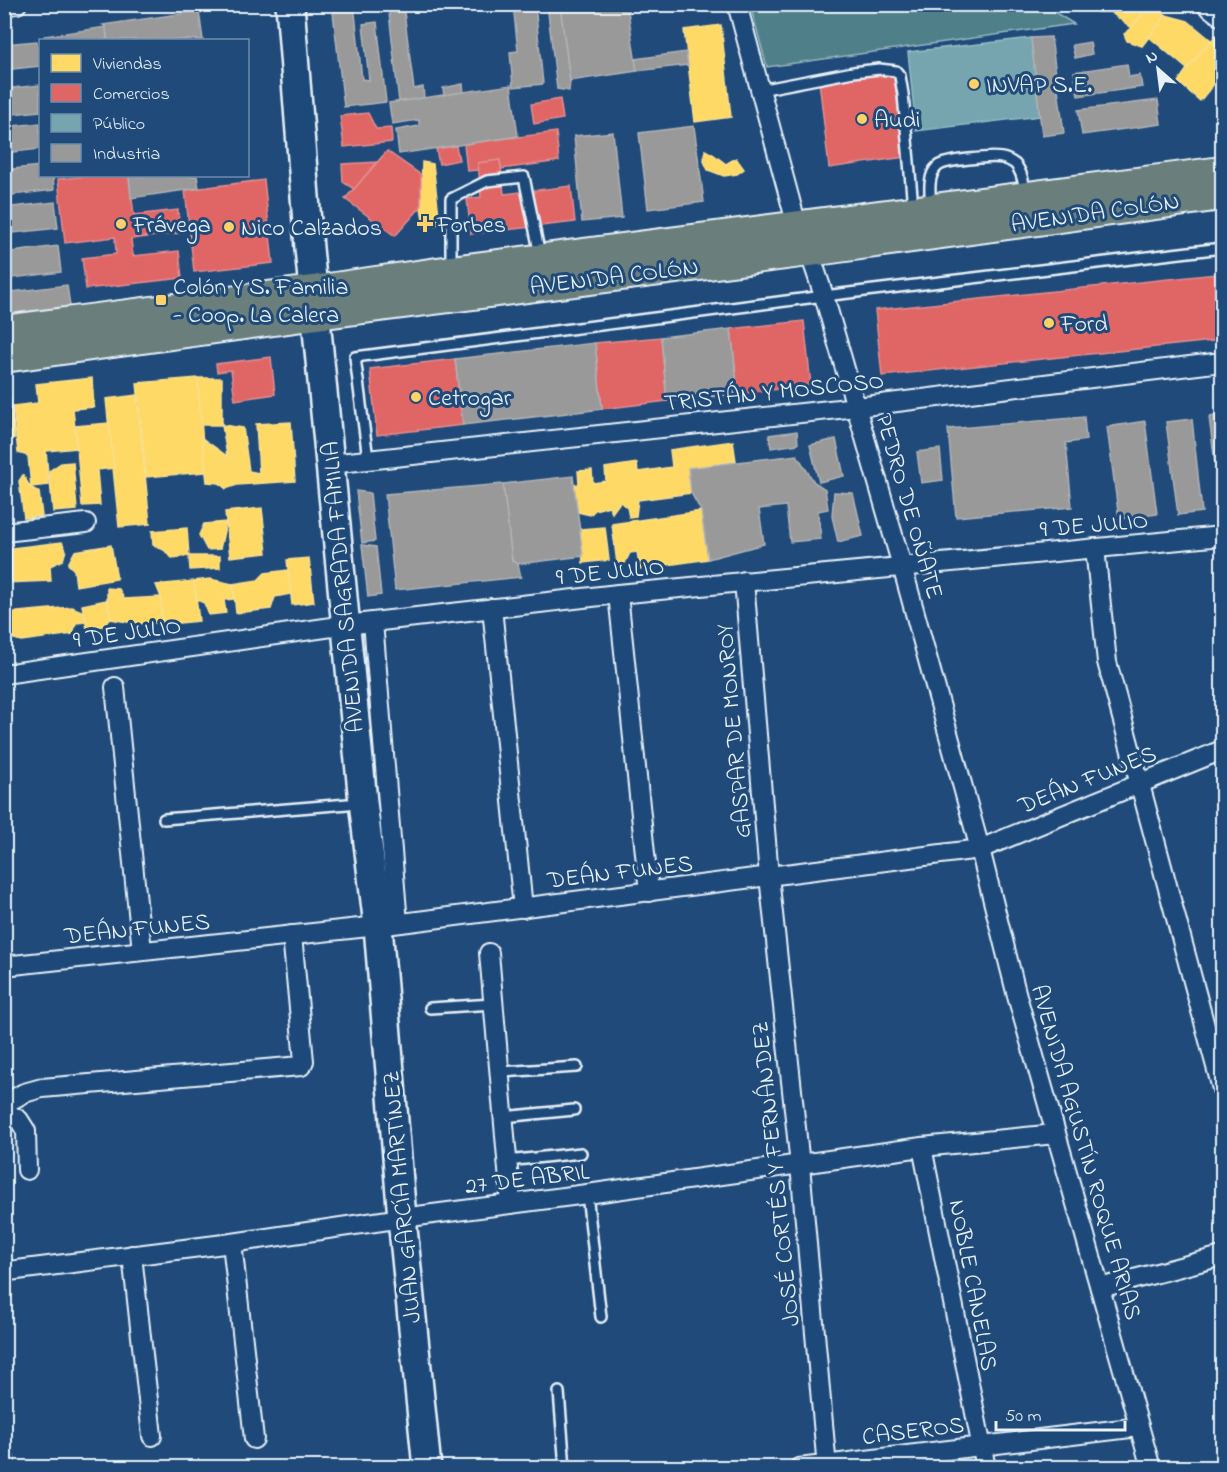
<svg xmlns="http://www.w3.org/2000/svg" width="1227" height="1472" font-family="'Indie Flower',sans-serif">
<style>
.green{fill:#50808a;stroke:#9cb8c1;stroke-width:1.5}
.homes{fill:#ffd966;stroke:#f8e092;stroke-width:1.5}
.shops{fill:#e06666;stroke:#e29092;stroke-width:1.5}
.public{fill:#76a5af;stroke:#98bcc5;stroke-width:1.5}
.industry{fill:#999;stroke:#b1b3b6;stroke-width:1.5}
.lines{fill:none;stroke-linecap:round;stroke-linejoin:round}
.service-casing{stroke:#e8f1f8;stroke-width:14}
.minor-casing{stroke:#e8f1f8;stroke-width:22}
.secondary-casing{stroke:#e8f1f8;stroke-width:32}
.primary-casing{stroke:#e8f1f8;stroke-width:34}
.service{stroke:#1f4a7a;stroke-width:9}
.minor{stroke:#1f4a7a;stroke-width:18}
.secondary{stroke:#1f4a7a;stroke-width:27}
.primary{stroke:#6a7f7c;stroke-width:30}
.poi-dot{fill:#ffd166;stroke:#1f4a7a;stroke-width:2}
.labels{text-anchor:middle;stroke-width:6;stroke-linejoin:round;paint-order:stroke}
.poi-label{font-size:24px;fill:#e8f1f8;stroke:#1f4a7a;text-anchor:start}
.street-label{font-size:24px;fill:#e8f1f8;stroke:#1f4a7a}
</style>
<rect width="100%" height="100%" fill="#1f4a7a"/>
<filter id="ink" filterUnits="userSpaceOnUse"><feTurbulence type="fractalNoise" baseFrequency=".0167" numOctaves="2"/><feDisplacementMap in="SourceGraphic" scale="12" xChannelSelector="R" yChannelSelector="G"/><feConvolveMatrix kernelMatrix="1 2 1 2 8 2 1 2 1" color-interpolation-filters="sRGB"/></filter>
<g filter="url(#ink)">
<polygon class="green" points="750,5 1043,5 1074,24 767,67"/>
<g class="homes">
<polygon points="1097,4 1150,4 1132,28 1110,12 1097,12"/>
<polygon points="1150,4 1156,4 1166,15 1142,46 1127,41 1124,34 1132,28"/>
<polygon points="1166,15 1188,21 1211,40 1187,69 1149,37"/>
<polygon points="721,25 731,117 695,122 684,30"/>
<polygon points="1216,35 1222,40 1222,74 1200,101 1178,82 1187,69"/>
<polygon points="705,150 714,155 726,164 736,158 744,169 737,174 724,176 708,170 704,161"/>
<polygon points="422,162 433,164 440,224 424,227 421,207"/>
<polygon points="92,378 94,407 73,409 77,448 46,451 49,485 31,487 28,456 18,453 13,406 38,403 36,384"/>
<polygon points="198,378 205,472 146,477 137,383"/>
<polygon points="198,378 222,378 222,425 201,425"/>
<polygon points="137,395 150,524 119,527 106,399"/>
<polygon points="4,396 10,396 15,438 4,439"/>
<polygon points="291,422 295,481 237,485 226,489 219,483 207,482 202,438 227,456 222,425 243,428 249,471 259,473 256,424"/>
<polygon points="109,423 114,468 97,470 100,505 82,506 75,426"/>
<polygon points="733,441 736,461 688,468 691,493 638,500 636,516 629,517 627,507 620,502 612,513 609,506 595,510 590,515 577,512 574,485 579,484 578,471 592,470 593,483 606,481 605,468 637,463 638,472 672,467 670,450"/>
<polygon points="73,462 77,510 53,512 49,471 61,463"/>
<polygon points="23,475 30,487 39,492 42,516 24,518 19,481"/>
<polygon points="262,508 267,553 230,557 225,512"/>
<polygon points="701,511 708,559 640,569 637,552 630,553 625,563 617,564 612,524"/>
<polygon points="226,522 220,549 207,550 199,535 204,524"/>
<polygon points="605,527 609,560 583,563 580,529"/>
<polygon points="187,528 189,556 172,558 164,550 153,545 152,531"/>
<polygon points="62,542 66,550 63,560 50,566 51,581 4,583 4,549"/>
<polygon points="111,545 117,579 76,586 74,570 68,564 75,551"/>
<polygon points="189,556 220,556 220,568 190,570"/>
<polygon points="309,558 314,602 292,605 287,560"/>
<polygon points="288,570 291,594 275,597 271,609 236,613 233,584 258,580 265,573"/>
<polygon points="210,579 233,584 234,599 224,600 226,613 209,615 204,603 197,600 194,581"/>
<polygon points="194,581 199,621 159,625 162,623 161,597 156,585"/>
<polygon points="107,588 119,589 124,599 161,597 162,623 138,624 111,619 107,600"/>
<polygon points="107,600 111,619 103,626 87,629 82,605"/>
<polygon points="72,607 84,612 86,622 76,623 73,634 21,641 4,636 4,614 7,613"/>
</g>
<g class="shops">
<polygon points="893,71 905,157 829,168 819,81"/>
<polygon points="560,99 563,119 534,124 531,104"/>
<polygon points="368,113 376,129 391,128 392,142 344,147 340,116"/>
<polygon points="556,132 559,161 501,169 500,160 478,163 478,170 467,171 464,144"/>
<polygon points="456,146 459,160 439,164 436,149"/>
<polygon points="387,151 421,175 421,207 395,236 345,199"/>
<polygon points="500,160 504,194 571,186 575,222 471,234 467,199 481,197 478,163"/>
<polygon points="377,162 354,189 343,182 342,164"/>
<polygon points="86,176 129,176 134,215 178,210 180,233 131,239 133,256 179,251 182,278 86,289 82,258 116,254 115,237 65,243 58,179"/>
<polygon points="264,180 273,263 194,272 185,190"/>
<polygon points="1216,274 1222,340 882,376 875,310"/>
<polygon points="804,321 811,385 738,394 731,329"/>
<polygon points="661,337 667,401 602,409 595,343"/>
<polygon points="271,357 275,394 235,400 231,370 217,372 216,364"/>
<polygon points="455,359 463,425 377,435 370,369"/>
</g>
<polygon class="public" points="1031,38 1040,116 916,131 908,52"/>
<g class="industry">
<polygon points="332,4 354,4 362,79 369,80 363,24 377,22 386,102 344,107"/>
<polygon points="388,4 403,4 414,89 423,87 424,99 399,102"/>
<polygon points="513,4 535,4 543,84 513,87 510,52 518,51"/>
<polygon points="547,4 560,4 570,81 569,91 557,89"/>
<polygon points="560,4 627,4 637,71 570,81"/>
<polygon points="199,11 203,40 107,40 106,27 103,25"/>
<polygon points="106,27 107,40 45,40 44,36"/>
<polygon points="1051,37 1064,133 1042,136 1031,38"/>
<polygon points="37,41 40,66 4,70 4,44"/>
<polygon points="1090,42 1092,54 1075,58 1072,45"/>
<polygon points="686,52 688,65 637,71 635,59"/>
<polygon points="1127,64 1129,77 1140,75 1142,87 1078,96 1074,72"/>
<polygon points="463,84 464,93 444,96 443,88"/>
<polygon points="40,85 40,111 4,115 4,89"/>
<polygon points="511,85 518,136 399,154 396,130 419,126 419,120 392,124 389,103"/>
<polygon points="1158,100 1161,124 1082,135 1078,110"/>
<polygon points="40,123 40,149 4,153 4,127"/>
<polygon points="694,126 704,202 648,209 639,133"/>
<polygon points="613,132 622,218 582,222 574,136"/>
<polygon points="40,166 40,176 53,176 54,190 4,196 4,170"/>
<polygon points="129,176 197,176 199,188 131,198"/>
<polygon points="55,202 58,228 4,234 4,208"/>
<polygon points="58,246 61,272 4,279 4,253"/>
<polygon points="67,285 70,306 4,314 4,293"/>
<polygon points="731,329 738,394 667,401 661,337"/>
<polygon points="595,343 602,409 463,425 455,359"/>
<polygon points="1222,415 1222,510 1221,510 1209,417"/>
<polygon points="1084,417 1086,440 1066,443 1072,507 956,517 948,429"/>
<polygon points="1192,419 1202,512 1178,515 1166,422"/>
<polygon points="1145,421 1157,514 1119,519 1107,427"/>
<polygon points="797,431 798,444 771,448 769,435"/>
<polygon points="836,439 844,476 819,482 810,445"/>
<polygon points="940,449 943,480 921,483 917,452"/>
<polygon points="797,455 814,482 825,489 828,509 818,511 821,539 790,542 786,506 759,509 764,544 708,559 701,511 691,493 688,468"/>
<polygon points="573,476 583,556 518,564 512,561 503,484"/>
<polygon points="503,484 512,561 518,564 521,577 395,590 385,494"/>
<polygon points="356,491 370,493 375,541 362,543"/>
<polygon points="834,492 853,493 863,536 838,542 832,516"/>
<polygon points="362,545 376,547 381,595 368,597"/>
</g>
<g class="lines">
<g class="service-casing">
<g id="service">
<polyline points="760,90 853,72 879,69 896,71 900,76 903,94 913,207"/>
<path d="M931,206c-1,-12 -4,-31 7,-40 7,-6 54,-10 64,-8 5,1 9,3 13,6 7,7 9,20 11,30"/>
<polyline points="451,266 451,199 487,181 524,177 540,255"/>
<polyline points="368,459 355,357 824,296 1222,248"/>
<polyline points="164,819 360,803"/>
<polyline points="430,1008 493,1004"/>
<polyline points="500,1072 577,1067"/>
<polyline points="503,1117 574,1110"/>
<polyline points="507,1161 581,1153"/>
<polyline points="587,1194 601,1317"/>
<polyline points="559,1392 565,1468"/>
</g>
</g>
<g class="minor-casing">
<g id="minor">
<polyline points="737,4 797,226 809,251 824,296 902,566 980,849 1017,996 1151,1468"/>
<polyline points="1205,4 1222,17"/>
<polyline points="4,6 17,4"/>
<polyline points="330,464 857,407 1222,362"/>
<polyline points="4,532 86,523"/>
<polyline points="1095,548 1107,662 1222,1089"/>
<polyline points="744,581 769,876 800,1165 827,1468"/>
<polyline points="618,594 649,892"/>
<polyline points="492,608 523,908"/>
<polyline points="373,622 398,923"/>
<polyline points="4,674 346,625 618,594 1222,536"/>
<polyline points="115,687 142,951"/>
<polyline points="489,953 511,1204"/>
<polyline points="4,966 378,926 980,849 1222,750"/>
<polyline points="4,1104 24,1093 42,1088 301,1066 304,1061 292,935"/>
<polyline points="4,1111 19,1120 26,1131 27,1170"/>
<polyline points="922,1147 986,1468"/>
<polyline points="232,1243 254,1439"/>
<polyline points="132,1255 152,1436"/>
<polyline points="4,1273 9,1271 232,1243 402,1218 587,1194 922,1147 1056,1134"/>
<polyline points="1100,1288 1222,1256"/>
<polyline points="4,1459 5,1468"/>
<polyline points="799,1468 1139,1427"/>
</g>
</g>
<g class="secondary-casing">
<polyline id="secondary" points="290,4 309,248 363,802 378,926 402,1218 427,1468"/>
</g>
<g class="primary-casing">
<g id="primary">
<polyline points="4,331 314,291 451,271 1222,172"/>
<polyline points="4,357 317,314 809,251 1222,195"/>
</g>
</g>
<use href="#service" class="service"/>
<use href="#minor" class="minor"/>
<use href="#secondary" class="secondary"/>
<use href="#primary" class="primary"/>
</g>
</g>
<g class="poi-dot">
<circle cx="974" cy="84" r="6"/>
<circle cx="862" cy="119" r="6"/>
<circle cx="121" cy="224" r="6"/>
<path d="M422 215h6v6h6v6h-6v6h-6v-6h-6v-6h6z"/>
<circle cx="229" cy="227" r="6"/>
<rect x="155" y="294" width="12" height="12" rx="3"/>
<circle cx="1049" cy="323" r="6"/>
<circle cx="416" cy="397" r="6"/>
</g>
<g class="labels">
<g class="poi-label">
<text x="986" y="92">INVAP S.E.</text>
<text x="874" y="127">Audi</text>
<text x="133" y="232">Frávega</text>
<text x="437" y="232">Forbes</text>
<text x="241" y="235">Nico Calzados</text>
<text x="173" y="294">Colón Y S. Familia<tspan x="173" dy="28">- Coop. La Calera</tspan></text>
<text x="1061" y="331">Ford</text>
<text x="428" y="405">Cetrogar</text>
</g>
<g class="street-label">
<text transform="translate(1095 212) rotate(-8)" y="8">AVENIDA COLÓN</text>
<text transform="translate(614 276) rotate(-7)" y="8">AVENIDA COLÓN</text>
<text transform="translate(774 391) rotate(-6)" y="8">TRISTÁN Y MOSCOSO</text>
<text transform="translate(910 506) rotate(74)" y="8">PEDRO DE OÑATE</text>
<text transform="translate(1094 524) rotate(-5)" y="8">9 DE JULIO</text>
<text transform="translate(610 571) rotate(-6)" y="8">9 DE JULIO</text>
<text transform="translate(342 587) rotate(-95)" y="8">AVENIDA SAGRADA FAMILIA</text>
<text transform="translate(127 632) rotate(-8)" y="8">9 DE JULIO</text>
<text transform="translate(733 731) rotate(-95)" y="8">GASPAR DE MONROY</text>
<text transform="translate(1087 779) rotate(-22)" y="8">DEÁN FUNES</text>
<text transform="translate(620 871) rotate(-7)" y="8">DEÁN FUNES</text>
<text transform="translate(137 928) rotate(-6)" y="8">DEÁN FUNES</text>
<text transform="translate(1087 1152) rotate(74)" y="8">AVENIDA AGUSTÍN ROQUE ARIAS</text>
<text transform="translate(775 1174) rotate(-96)" y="8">JOSÉ CORTÉS Y FERNÁNDEZ</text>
<text transform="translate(527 1178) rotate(-7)" y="8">27 DE ABRIL</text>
<text transform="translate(401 1197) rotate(-95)" y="8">JUAN GARCÍA MARTÍNEZ</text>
<text transform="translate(974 1285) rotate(79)" y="8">NOBLE CANELAS</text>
<text transform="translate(913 1430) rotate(-7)" y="8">CASEROS</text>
</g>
</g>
<rect width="1227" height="1472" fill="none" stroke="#1f4a7a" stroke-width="24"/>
<rect x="12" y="12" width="1203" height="1448" fill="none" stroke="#e8f1f8" stroke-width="2" filter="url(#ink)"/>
<rect x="39" y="39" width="210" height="138" fill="#1f4a7a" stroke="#6f8dac" stroke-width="1.5"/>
<rect x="51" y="54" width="30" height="18" fill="#ffd966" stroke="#6f8dac" stroke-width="1.5"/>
<text x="93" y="69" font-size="18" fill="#e8f1f8">Viviendas</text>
<rect x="51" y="84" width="30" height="18" fill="#e06666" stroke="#6f8dac" stroke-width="1.5"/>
<text x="93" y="99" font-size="18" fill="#e8f1f8">Comercios</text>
<rect x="51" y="114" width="30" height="18" fill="#76a5af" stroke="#6f8dac" stroke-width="1.5"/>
<text x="93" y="129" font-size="18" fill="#e8f1f8">Público</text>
<rect x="51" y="144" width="30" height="18" fill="#999999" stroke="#6f8dac" stroke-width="1.5"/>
<text x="93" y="159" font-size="18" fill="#e8f1f8">Industria</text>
<g transform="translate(1158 69) rotate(332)" stroke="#1f4a7a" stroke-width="4.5" paint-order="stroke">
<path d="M0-4.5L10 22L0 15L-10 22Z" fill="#e8f1f8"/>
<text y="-9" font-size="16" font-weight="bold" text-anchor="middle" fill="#e8f1f8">N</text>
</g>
<path d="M996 1421v9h129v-9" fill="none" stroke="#e8f1f8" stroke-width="3"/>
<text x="1005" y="1421" font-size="18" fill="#e8f1f8" stroke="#1f4a7a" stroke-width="4.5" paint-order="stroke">50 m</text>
</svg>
